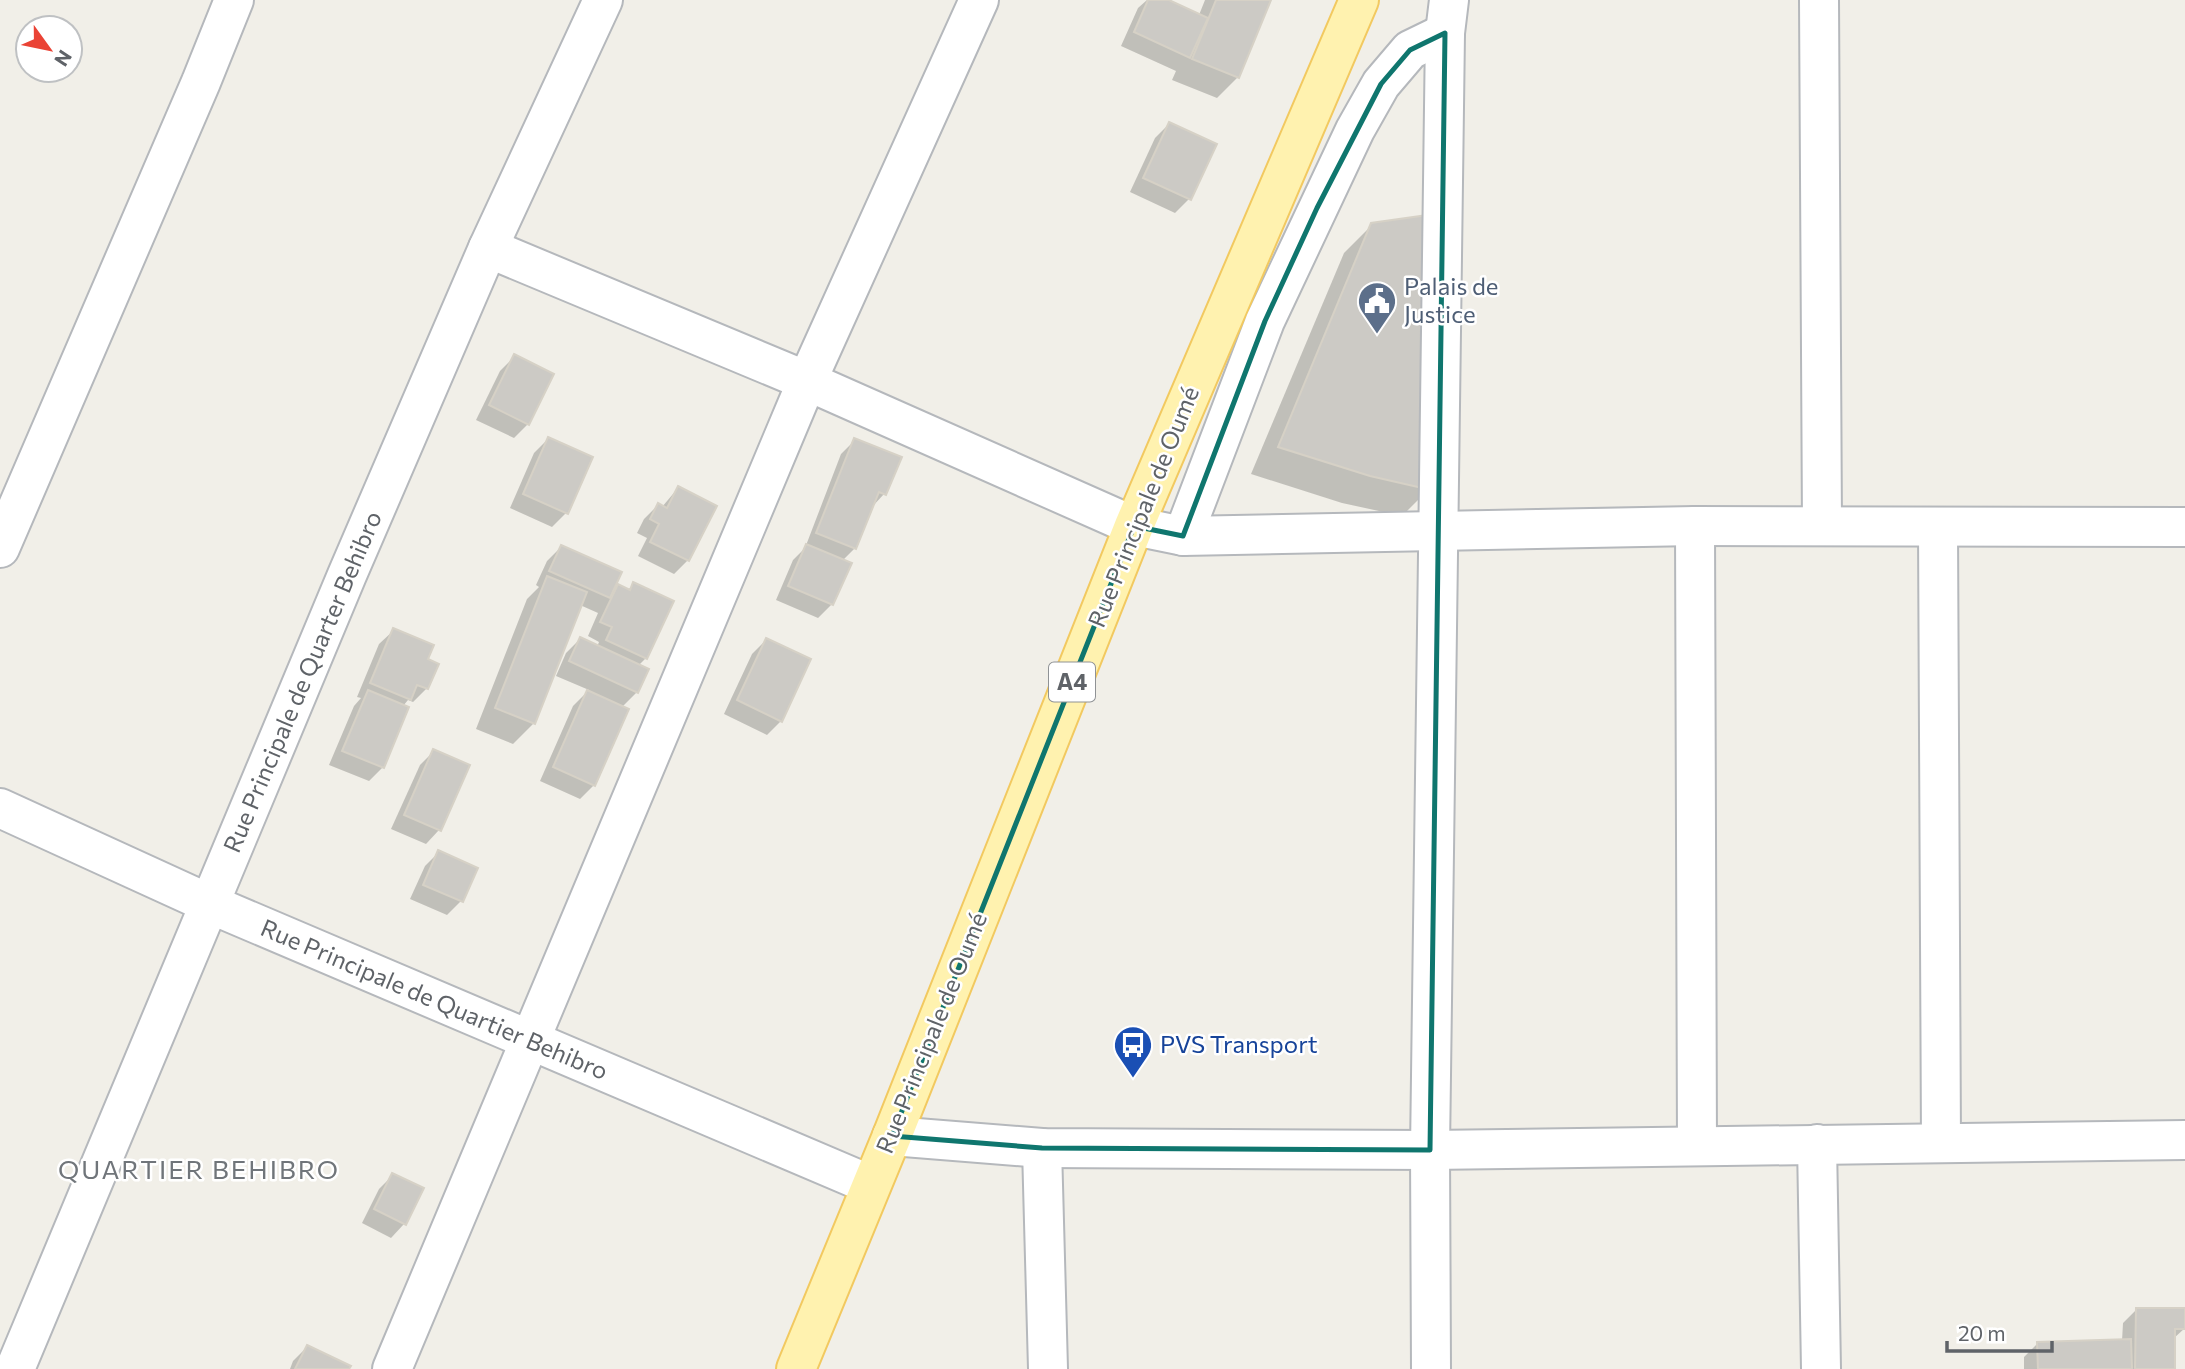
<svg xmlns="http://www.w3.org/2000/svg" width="2185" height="1369" font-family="Commissioner,sans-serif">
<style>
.shadow{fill:#0003}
.building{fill:#cccac5;stroke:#d6d1c6;stroke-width:2}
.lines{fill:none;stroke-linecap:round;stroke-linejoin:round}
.minor-casing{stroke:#b5b8bc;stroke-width:42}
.major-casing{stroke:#f2c960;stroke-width:42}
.minor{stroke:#fff;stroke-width:38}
.major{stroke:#fff2af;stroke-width:38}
.marked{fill:none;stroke:#0f766e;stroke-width:5;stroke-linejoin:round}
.labels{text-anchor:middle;stroke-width:5;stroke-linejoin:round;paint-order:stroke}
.shield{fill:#fff;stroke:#8f9295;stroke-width:2}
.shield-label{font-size:23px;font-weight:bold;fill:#5f6368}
.service-label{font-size:24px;fill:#4e5e75;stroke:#fff;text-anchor:start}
.street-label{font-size:24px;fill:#5f6368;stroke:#fff}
.transit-label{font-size:24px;fill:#164399;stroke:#fff;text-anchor:start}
.neighbourhood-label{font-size:26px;letter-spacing:2px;fill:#70757a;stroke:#fff}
</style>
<rect width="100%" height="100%" fill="#f1efe8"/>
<g class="shadow">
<polygon points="1147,0 1165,0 1199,15 1205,0 1269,0 1238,77 1217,98 1172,80 1176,71 1121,46 1138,8"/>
<polygon points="1169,124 1189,199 1175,213 1130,192 1155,138"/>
<polygon points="1372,225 1429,489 1402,516 1342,503 1251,474 1344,253"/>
<polygon points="514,357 528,424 514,438 476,420 500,371"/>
<polygon points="548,439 591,458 566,513 552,527 510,508 534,453"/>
<polygon points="855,440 884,494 872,507 855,548 842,561 832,604 818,618 776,600 793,560 805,548 841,454"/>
<polygon points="678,488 688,560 674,574 638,556 647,538 637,533 644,519 658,505 662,507"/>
<polygon points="561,547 610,594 618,586 627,591 633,585 646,658 638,666 637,692 622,707 594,785 580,799 540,781 573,706 589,690 556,676 566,653 580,639 597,647 599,642 588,636 598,613 580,605 534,723 513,744 476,729 527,599 539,587 536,585 547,561"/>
<polygon points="393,631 426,660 427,688 413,702 408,700 403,706 383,767 369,781 329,765 354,706 361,698 357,697 379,644"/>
<polygon points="766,640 781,721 767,735 724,714 752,654"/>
<polygon points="434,751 439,830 426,844 391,829 420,765"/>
<polygon points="439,852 476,869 461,901 447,915 410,899 425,866"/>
<polygon points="393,1175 404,1224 391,1238 362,1223 379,1189"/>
<polygon points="2137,1309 2185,1328 2173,1339 2173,1369 2024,1369 2024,1357 2038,1343 2122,1341 2123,1323"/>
<polygon points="307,1347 347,1369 290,1369 293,1361"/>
</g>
<g class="building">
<polygon points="1148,0 1169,0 1208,18 1190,58 1134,32"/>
<polygon points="1216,0 1271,0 1239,78 1192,59"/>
<polygon points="1169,122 1217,144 1191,200 1143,178"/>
<polygon points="1428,215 1431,490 1370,476 1278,447 1371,223"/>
<polygon points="514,354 554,374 529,425 489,405"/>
<polygon points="548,437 593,457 568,514 523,494"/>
<polygon points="854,438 902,457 886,495 879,492 856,549 816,533"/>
<polygon points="678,486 717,506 689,561 650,542 659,524 650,519 658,503 667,508"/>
<polygon points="806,544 852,563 833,605 788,586"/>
<polygon points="561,545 622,572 610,598 549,571"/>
<polygon points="547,576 587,592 535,724 495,708"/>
<polygon points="633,582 674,601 647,659 606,640 612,627 600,622 618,584 630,590"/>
<polygon points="393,628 434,645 428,659 439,664 428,689 417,685 411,700 370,683"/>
<polygon points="580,637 649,669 638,693 569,661"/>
<polygon points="766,638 811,659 782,722 737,700"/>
<polygon points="368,690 409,707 384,768 342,751"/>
<polygon points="587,690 629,709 595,786 553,767"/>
<polygon points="433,749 470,765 441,831 404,815"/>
<polygon points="438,850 478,868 463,902 423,885"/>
<polygon points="392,1173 424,1188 406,1225 374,1209"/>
<polygon points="2136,1308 2185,1308 2185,1329 2175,1329 2175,1369 2135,1369"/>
<polygon points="2131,1339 2132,1369 2038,1369 2037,1342"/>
<polygon points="307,1345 351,1366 349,1369 295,1369"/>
</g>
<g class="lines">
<g class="minor-casing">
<g id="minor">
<polyline points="1819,0 1822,526"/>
<polyline points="488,248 807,381 1134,526 1183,536 1695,526 2185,527"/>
<polyline points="1695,526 1697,1146"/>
<polyline points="1938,528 1941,1143"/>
<polyline points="1183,536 1265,321 1355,130 1381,84 1410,50 1445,33"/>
<polyline points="0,548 201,82 234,0"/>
<polyline points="0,808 210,904 871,1185"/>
<polyline points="892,1136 1042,1148 1430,1150 2185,1140"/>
<polyline points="1817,1144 1821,1369"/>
<polyline points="1042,1148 1048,1369"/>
<polyline points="15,1369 347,575 488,248 603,0"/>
<polyline points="392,1369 807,381 979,0"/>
<polyline points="1431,1369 1430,1150 1445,33 1449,0"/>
</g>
</g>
<g class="major-casing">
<polyline id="major" points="796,1369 892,1136 1134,526 1359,0"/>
</g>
<use href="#minor" class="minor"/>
<use href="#major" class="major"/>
</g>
<path class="marked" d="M1445,33l-15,1117 -388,-2 -150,-12 242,-610 49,10 82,-215 52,-113 64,-124 29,-34z"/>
<defs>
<g id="civic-pin" transform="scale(2.0125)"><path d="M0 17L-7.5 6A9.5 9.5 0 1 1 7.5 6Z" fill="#5c6f8a" stroke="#fff"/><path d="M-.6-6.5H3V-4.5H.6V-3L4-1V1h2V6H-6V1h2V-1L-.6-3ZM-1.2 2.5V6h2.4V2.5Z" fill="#fff"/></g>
<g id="bus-pin" transform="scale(2.0125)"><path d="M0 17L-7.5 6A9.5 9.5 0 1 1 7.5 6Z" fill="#1a4fb4" stroke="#fff"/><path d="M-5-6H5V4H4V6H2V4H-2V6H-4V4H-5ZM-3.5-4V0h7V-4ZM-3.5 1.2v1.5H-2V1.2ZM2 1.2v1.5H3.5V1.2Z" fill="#fff"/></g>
</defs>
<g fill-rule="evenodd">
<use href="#civic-pin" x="1377" y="301"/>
<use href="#bus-pin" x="1133" y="1045"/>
</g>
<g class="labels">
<rect class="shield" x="1049" y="662.5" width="46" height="39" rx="5"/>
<g class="shield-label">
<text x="1072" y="690">A4</text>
</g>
<g class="service-label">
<text x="1404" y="295">Palais de<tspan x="1404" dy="28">Justice</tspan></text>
</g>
<g class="street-label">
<text transform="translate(1144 507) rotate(-68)" y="8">Rue Principale de Oumé</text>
<text transform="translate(303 682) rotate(-67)" y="8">Rue Principale de Quarter Behibro</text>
<text transform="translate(434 1000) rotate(23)" y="8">Rue Principale de Quartier Behibro</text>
<text transform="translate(932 1033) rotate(-68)" y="8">Rue Principale de Oumé</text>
</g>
<g class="transit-label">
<text x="1160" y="1053">PVS Transport</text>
</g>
<g class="neighbourhood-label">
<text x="199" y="1179">QUARTIER BEHIBRO</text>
</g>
</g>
<g transform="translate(49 49) rotate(123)"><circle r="33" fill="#ffffff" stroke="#bfc1c3" stroke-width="2"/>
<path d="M0-5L12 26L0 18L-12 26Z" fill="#ea4335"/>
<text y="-10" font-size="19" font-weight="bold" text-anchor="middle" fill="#5f6368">N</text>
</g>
<path d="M1947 1341v10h105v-10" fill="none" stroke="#5f6368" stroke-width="3.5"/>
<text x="1958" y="1341" font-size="21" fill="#5f6368" stroke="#ffffff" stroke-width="5" paint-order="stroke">20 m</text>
</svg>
